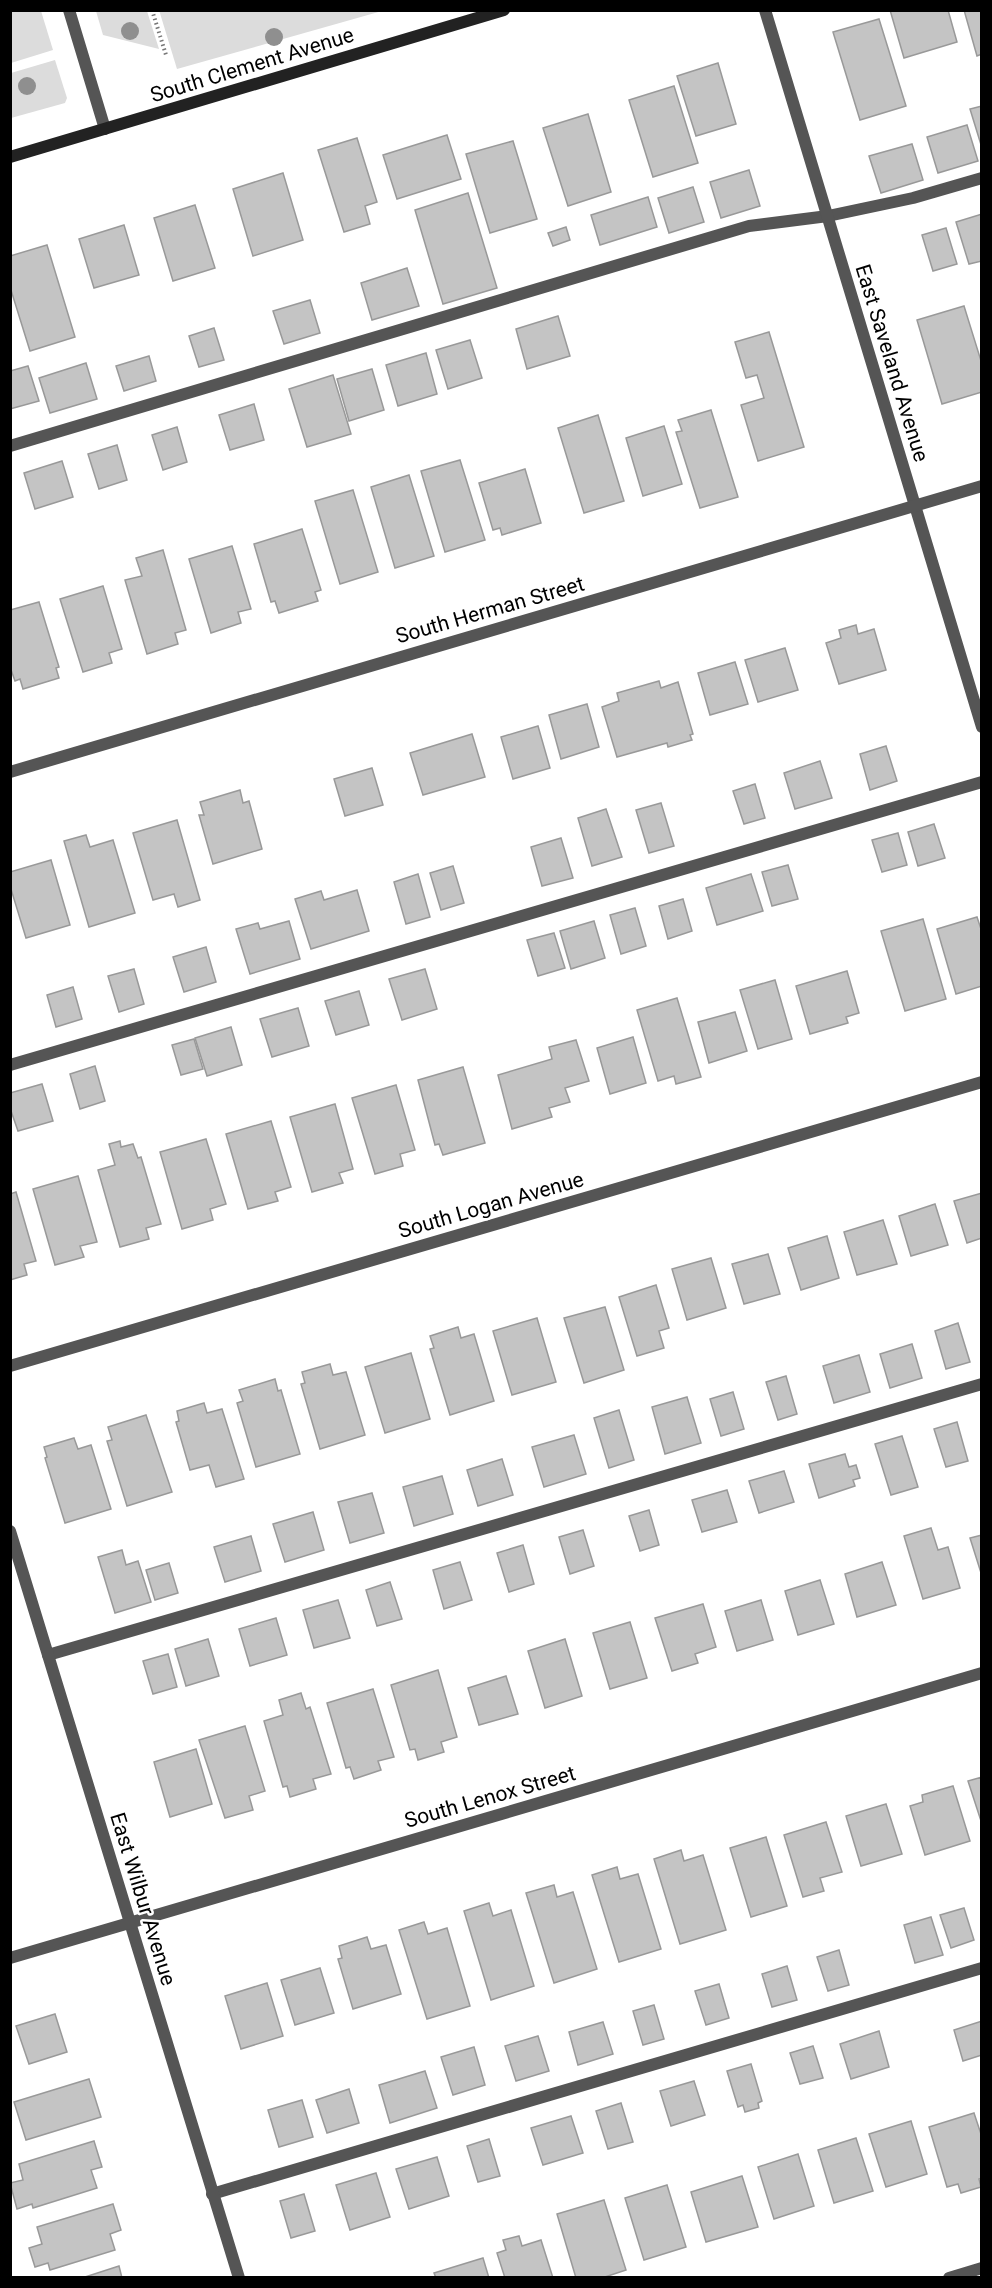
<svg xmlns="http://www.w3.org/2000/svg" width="992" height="2288" font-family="Roboto,sans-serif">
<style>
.green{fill:#dcdcdc}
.building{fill:#c4c4c4;stroke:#999;stroke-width:1.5}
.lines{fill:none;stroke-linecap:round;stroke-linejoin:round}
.path{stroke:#777;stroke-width:4;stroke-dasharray:1.5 3;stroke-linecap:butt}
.lane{stroke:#555;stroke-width:12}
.street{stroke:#555;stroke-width:12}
.secondary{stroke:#222;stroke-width:12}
.tree{fill:#8f8f8f}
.labels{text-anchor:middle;stroke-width:5;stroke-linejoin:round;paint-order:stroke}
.street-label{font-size:21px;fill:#000;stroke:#fff}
</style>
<rect width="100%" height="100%" fill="#fff"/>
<g class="green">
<polygon points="11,10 41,11 53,50 11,63"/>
<polygon points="159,10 382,10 382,11 177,69"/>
<polygon points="96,11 147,11 159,49 103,35"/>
<polygon points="55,60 67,98 65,103 11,118 11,73"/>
</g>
<g class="building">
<polygon points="890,10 948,10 957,42 904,58"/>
<polygon points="964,10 982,10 982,54 977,56"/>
<polygon points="879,19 906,106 860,120 833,32"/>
<polygon points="718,63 736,124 696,136 677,76"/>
<polygon points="674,86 698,163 653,177 629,100"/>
<polygon points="982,106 982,148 970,109"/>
<polygon points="588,114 611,192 568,206 543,128"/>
<polygon points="967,125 978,161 938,173 927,137"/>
<polygon points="447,135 461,179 397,199 383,155"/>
<polygon points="357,138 377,202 365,206 370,224 344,232 318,150"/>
<polygon points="513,141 537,219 490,233 466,154"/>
<polygon points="912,144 923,180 881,193 869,156"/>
<polygon points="749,170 760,206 721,218 710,182"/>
<polygon points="283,173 303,240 253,256 233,189"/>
<polygon points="693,187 704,222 669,233 658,198"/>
<polygon points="468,193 497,288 443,304 415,210"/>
<polygon points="648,197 657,227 600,245 591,215"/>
<polygon points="195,205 215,268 173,281 154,218"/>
<polygon points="982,214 982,261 969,264 956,222"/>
<polygon points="124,225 139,275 94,288 79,239"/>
<polygon points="566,227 570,240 553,246 548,233"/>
<polygon points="946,228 957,264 933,271 922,235"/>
<polygon points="47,245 75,337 30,351 10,287 10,256"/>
<polygon points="407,268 419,306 372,320 361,283"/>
<polygon points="310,300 320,333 284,344 273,311"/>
<polygon points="964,306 982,364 982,392 942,404 917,320"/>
<polygon points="558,316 570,356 527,369 516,329"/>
<polygon points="214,328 224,360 199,367 189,336"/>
<polygon points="769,332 804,447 758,461 741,405 764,398 757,375 746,378 735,342"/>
<polygon points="470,340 482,378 448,389 436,350"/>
<polygon points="426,353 437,394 398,406 386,365"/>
<polygon points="149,356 156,381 124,391 116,366"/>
<polygon points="86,363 97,399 50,413 39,378"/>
<polygon points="28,366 39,401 10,409 10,371"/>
<polygon points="372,369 384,410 349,421 337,379"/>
<polygon points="333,375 351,434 307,447 289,389"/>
<polygon points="254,404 264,440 230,450 219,415"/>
<polygon points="711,410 738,497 700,508 676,432 682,431 678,420"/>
<polygon points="598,415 624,501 584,513 558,428"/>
<polygon points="664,426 682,484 643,496 626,438"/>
<polygon points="177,427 187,462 163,470 152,435"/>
<polygon points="117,445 127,480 99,489 88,454"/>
<polygon points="460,460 485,540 445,552 421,471"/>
<polygon points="62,461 73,497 35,509 24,473"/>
<polygon points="525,469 541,523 502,535 500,528 493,530 479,483"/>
<polygon points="409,475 434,556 395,568 371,487"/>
<polygon points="353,490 378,572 340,584 315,501"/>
<polygon points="302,529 321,590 315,592 318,601 279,613 275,601 271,602 254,544"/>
<polygon points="232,546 251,609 238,612 241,623 211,633 189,559"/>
<polygon points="163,550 186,630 175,633 178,644 147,654 125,580 142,576 136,558"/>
<polygon points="103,586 122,649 109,653 112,663 83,672 60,599"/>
<polygon points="39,602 59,667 56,668 59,678 23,689 20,679 15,681 10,667 10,610"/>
<polygon points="856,625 858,634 874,629 886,670 839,684 826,643 841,638 839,630"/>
<polygon points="785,648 798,690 758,702 745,660"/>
<polygon points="735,662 748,704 710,715 698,673"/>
<polygon points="659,681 661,688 678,682 693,734 690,735 692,740 668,747 667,743 617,757 602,707 619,701 617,693"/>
<polygon points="587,704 599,747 561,759 549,715"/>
<polygon points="538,726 550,768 513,779 501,737"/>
<polygon points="472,734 485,777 423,795 410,753"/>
<polygon points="886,746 897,781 870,790 860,754"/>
<polygon points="820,761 832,798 795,809 784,773"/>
<polygon points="372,768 383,805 345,816 334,779"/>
<polygon points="755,784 765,818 744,824 733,791"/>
<polygon points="240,790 243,803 249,801 262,849 213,864 199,815 204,815 200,802"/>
<polygon points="661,803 674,846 649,853 636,810"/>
<polygon points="606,809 622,857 592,866 578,818"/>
<polygon points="177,820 200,900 178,907 174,894 153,900 133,833"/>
<polygon points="934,824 945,858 918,866 908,832"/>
<polygon points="898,833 907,865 882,872 872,840"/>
<polygon points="86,835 90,847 113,840 135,913 89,927 64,841"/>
<polygon points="561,838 573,878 542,886 531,847"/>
<polygon points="51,860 70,925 26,938 10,886 10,872"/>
<polygon points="788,865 798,899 772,906 762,872"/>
<polygon points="453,866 464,903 441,910 430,873"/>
<polygon points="418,874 430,917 406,924 394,882"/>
<polygon points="751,874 763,911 717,925 706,888"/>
<polygon points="357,890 369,931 311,949 295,899 321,891 324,900"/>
<polygon points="683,899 692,931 668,939 659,906"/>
<polygon points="635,908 646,946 621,954 610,915"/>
<polygon points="977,917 982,932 982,986 956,994 937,929"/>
<polygon points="923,919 946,999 905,1011 881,931"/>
<polygon points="289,921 300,959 250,974 236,929 258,923 260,929"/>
<polygon points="594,921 605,958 571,969 560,931"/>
<polygon points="554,933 565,968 538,976 527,940"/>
<polygon points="206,947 216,982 184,992 173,957"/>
<polygon points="134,969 144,1004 119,1012 108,976"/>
<polygon points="425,969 437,1009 402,1020 389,979"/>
<polygon points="847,971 859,1013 846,1017 848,1023 810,1034 796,986"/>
<polygon points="775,980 792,1039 758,1049 740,990"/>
<polygon points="73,987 82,1019 56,1027 47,995"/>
<polygon points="359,991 369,1025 336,1035 325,1001"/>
<polygon points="677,998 701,1077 676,1084 674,1076 658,1081 637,1010"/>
<polygon points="298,1008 309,1046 272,1057 260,1019"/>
<polygon points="735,1012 747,1051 709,1063 698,1022"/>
<polygon points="231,1027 242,1065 207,1076 195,1038"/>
<polygon points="633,1037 646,1083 610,1094 597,1048"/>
<polygon points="194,1039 203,1069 181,1075 172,1045"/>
<polygon points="576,1040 589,1081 565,1088 570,1102 549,1108 552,1117 512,1129 498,1075 552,1059 549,1047"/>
<polygon points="95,1066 105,1101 80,1109 70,1074"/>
<polygon points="463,1067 485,1143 443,1155 439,1144 435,1145 418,1080"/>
<polygon points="42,1084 53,1121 18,1131 10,1108 10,1093"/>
<polygon points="396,1085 415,1150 400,1154 403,1166 375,1174 352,1098"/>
<polygon points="335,1104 353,1169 339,1173 343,1183 312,1192 290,1117"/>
<polygon points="271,1121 291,1187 275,1192 278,1201 248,1209 226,1134"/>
<polygon points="206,1139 226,1204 210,1209 213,1220 182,1229 160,1152"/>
<polygon points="120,1141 121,1147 133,1144 138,1158 141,1157 161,1224 146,1228 149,1239 120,1247 98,1170 115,1165 109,1144"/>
<polygon points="78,1176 97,1242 80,1246 84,1257 55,1265 33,1189"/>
<polygon points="16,1192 36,1261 24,1264 27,1275 10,1280 10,1194"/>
<polygon points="982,1193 982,1238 967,1243 954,1201"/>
<polygon points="935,1204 948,1245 911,1256 899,1216"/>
<polygon points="883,1220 897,1264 857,1275 844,1232"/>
<polygon points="827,1236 839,1278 801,1290 788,1248"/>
<polygon points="768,1254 780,1294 744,1304 732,1264"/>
<polygon points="711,1258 726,1308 687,1320 672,1269"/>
<polygon points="656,1285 669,1328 659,1331 664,1348 637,1356 619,1297"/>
<polygon points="605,1307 624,1370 584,1383 564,1318"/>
<polygon points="537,1318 556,1382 512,1395 493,1331"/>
<polygon points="958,1323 970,1362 946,1369 935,1331"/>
<polygon points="458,1327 461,1338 474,1334 494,1401 450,1415 430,1349 434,1348 430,1336"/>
<polygon points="912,1344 922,1378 890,1388 880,1354"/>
<polygon points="411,1353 430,1419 385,1433 365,1367"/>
<polygon points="859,1355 870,1392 834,1403 823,1366"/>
<polygon points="330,1364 333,1375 346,1372 365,1435 320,1449 301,1384 305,1383 302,1372"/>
<polygon points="786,1376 797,1414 778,1420 766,1382"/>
<polygon points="275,1379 278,1391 281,1390 300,1454 256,1467 237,1403 243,1401 239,1390"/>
<polygon points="733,1392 744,1429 721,1436 710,1399"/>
<polygon points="687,1397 701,1443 665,1454 652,1407"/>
<polygon points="204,1403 207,1413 222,1409 244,1479 216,1487 209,1465 190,1470 176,1422 179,1421 177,1411"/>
<polygon points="619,1410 634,1460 609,1468 594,1418"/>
<polygon points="146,1415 172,1492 127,1506 107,1441 112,1440 108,1427"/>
<polygon points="957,1422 968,1461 946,1467 934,1429"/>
<polygon points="574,1435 586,1474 544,1487 532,1447"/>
<polygon points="902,1436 918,1487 891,1495 875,1444"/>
<polygon points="74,1438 78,1449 91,1445 111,1509 65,1523 45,1458 47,1457 44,1447"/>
<polygon points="845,1454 849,1467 856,1465 860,1478 853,1480 855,1486 819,1498 809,1464"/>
<polygon points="502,1459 513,1495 478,1506 467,1470"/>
<polygon points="784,1471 794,1502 759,1513 749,1481"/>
<polygon points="442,1476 453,1514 414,1526 403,1487"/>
<polygon points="727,1490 737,1522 702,1532 692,1500"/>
<polygon points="372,1493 384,1533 350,1543 338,1502"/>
<polygon points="649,1510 659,1545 640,1551 629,1516"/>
<polygon points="313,1512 324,1550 285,1562 273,1524"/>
<polygon points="931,1528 938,1550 948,1547 960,1588 923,1599 904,1536"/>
<polygon points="583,1530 594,1566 570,1574 559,1537"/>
<polygon points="982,1535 982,1576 970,1538"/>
<polygon points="251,1536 261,1571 225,1582 214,1547"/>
<polygon points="523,1545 534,1584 509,1592 497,1553"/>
<polygon points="122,1550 126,1565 138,1561 151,1602 115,1613 98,1557"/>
<polygon points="460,1562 472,1600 444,1609 433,1570"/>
<polygon points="882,1562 896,1605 857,1617 845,1574"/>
<polygon points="169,1563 178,1593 155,1600 146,1570"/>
<polygon points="820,1580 834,1624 798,1635 785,1591"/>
<polygon points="390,1582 402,1619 377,1626 366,1590"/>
<polygon points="338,1600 350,1638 314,1648 303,1610"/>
<polygon points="761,1600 773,1640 737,1651 725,1611"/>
<polygon points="703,1604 716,1647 695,1654 698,1663 672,1671 655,1618"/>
<polygon points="276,1618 287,1655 250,1666 239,1629"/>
<polygon points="630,1622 647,1678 610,1689 593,1633"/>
<polygon points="208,1639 219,1676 186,1686 175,1649"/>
<polygon points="565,1639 582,1696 545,1708 528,1651"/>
<polygon points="168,1654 177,1687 153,1694 143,1661"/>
<polygon points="438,1670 457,1737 441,1742 444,1752 418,1760 415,1749 410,1750 391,1685"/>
<polygon points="506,1676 518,1714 479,1725 468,1688"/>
<polygon points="373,1689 394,1757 378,1761 381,1770 354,1779 350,1767 346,1768 327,1703"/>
<polygon points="301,1693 306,1709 310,1707 331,1774 313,1779 316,1789 290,1797 287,1786 283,1787 264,1721 283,1715 279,1700"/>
<polygon points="245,1726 265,1791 249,1796 253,1810 225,1818 199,1740"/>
<polygon points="196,1749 212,1804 170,1817 154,1762"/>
<polygon points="982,1777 982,1824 968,1781"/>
<polygon points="953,1786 970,1841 925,1855 910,1806 923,1802 922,1795"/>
<polygon points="886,1804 902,1854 861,1866 846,1816"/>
<polygon points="826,1822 842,1872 820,1878 824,1891 803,1897 784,1835"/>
<polygon points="766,1837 787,1906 751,1917 730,1848"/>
<polygon points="681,1850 684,1861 703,1855 726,1930 680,1944 654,1859"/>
<polygon points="617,1867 620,1879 638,1874 661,1949 619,1962 592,1875"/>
<polygon points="554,1885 557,1897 573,1892 597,1969 554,1983 526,1893"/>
<polygon points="489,1903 493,1916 511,1910 534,1986 491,2000 464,1911"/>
<polygon points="964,1908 974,1940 951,1948 940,1915"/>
<polygon points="931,1917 943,1955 915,1963 904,1925"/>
<polygon points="424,1922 428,1934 447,1928 470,2006 427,2019 399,1930"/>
<polygon points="367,1937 371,1949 386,1945 401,1994 353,2009 338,1959 342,1958 339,1946"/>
<polygon points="839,1950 849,1985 828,1991 817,1957"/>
<polygon points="787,1966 797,2000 772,2007 762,1974"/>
<polygon points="320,1968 334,2013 295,2025 281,1980"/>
<polygon points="267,1983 283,2036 241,2049 225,1996"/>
<polygon points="719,1984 729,2018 706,2025 695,1991"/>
<polygon points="654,2005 664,2039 643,2045 633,2011"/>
<polygon points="55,2014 67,2052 29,2064 16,2026"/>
<polygon points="982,2021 982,2055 963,2061 954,2030"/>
<polygon points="603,2022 613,2054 578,2065 569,2032"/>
<polygon points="879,2031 889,2067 851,2079 840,2044"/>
<polygon points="538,2036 549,2071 516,2081 505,2046"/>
<polygon points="813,2046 823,2078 800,2084 790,2053"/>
<polygon points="474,2047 485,2085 453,2095 441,2057"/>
<polygon points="751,2064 762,2101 758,2103 759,2108 745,2112 743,2105 738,2107 727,2071"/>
<polygon points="425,2071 437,2108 390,2123 379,2085"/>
<polygon points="89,2079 101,2117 26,2140 14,2102"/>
<polygon points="694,2081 705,2115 671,2126 660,2091"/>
<polygon points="349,2089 359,2123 327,2133 316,2100"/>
<polygon points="302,2100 313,2137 279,2147 268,2110"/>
<polygon points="621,2103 633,2142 608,2149 596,2111"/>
<polygon points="974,2113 982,2137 982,2178 979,2179 981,2187 961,2193 958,2184 947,2187 929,2127"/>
<polygon points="571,2116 583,2153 543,2165 531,2128"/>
<polygon points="911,2121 927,2174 886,2187 869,2134"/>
<polygon points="856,2138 873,2191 834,2203 818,2150"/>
<polygon points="489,2139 500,2176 478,2182 467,2146"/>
<polygon points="94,2141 102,2167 91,2170 97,2188 33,2208 32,2204 17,2209 10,2183 23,2180 19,2164"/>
<polygon points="798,2154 814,2206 774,2219 758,2167"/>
<polygon points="437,2157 449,2196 409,2209 396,2169"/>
<polygon points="376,2173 390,2217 350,2230 336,2185"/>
<polygon points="742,2176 758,2227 706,2242 691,2192"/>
<polygon points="667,2185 686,2247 644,2260 625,2198"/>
<polygon points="304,2194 315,2231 291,2238 280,2201"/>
<polygon points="604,2200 626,2270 602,2278 576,2278 557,2214"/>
<polygon points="113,2204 121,2230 110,2234 115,2250 50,2270 48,2263 35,2267 29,2248 42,2244 37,2227"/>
<polygon points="519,2236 522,2246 541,2240 553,2278 505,2278 497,2253 506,2250 503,2240"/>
<polygon points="483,2258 489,2278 436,2278 434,2273"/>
<polygon points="119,2266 122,2278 82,2278"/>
</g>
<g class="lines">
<polyline class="path" points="152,10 166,55"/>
<g class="lane">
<polyline points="69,10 105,129"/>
<polyline points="10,446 749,226 828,216 913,198 982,178"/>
<polyline points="10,1065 982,782"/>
<polyline points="48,1655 982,1384"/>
<polyline points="212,2194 982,1968"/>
</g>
<g class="street">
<polyline points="765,10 982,727"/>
<polyline points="10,772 982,486"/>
<polyline points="10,1366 982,1082"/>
<polyline points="10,1531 239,2278"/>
<polyline points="10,1958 982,1673"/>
<polyline points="949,2278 982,2268"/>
</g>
<polyline class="secondary" points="10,157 504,10"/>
</g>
<g class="tree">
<circle cx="130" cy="31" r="9"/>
<circle cx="274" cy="37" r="9"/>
<circle cx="27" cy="86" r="9"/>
</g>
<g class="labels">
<g class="street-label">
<text transform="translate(252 65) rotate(-17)" y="7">South Clement Avenue</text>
<text transform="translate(892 363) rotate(73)" y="7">East Saveland Avenue</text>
<text transform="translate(490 610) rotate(-16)" y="7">South Herman Street</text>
<text transform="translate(491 1205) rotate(-16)" y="7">South Logan Avenue</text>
<text transform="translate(490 1797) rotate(-16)" y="7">South Lenox Street</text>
<text transform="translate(143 1899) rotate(73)" y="7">East Wilbur Avenue</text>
</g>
</g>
<rect width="992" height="2288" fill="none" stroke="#000000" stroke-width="24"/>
</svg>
